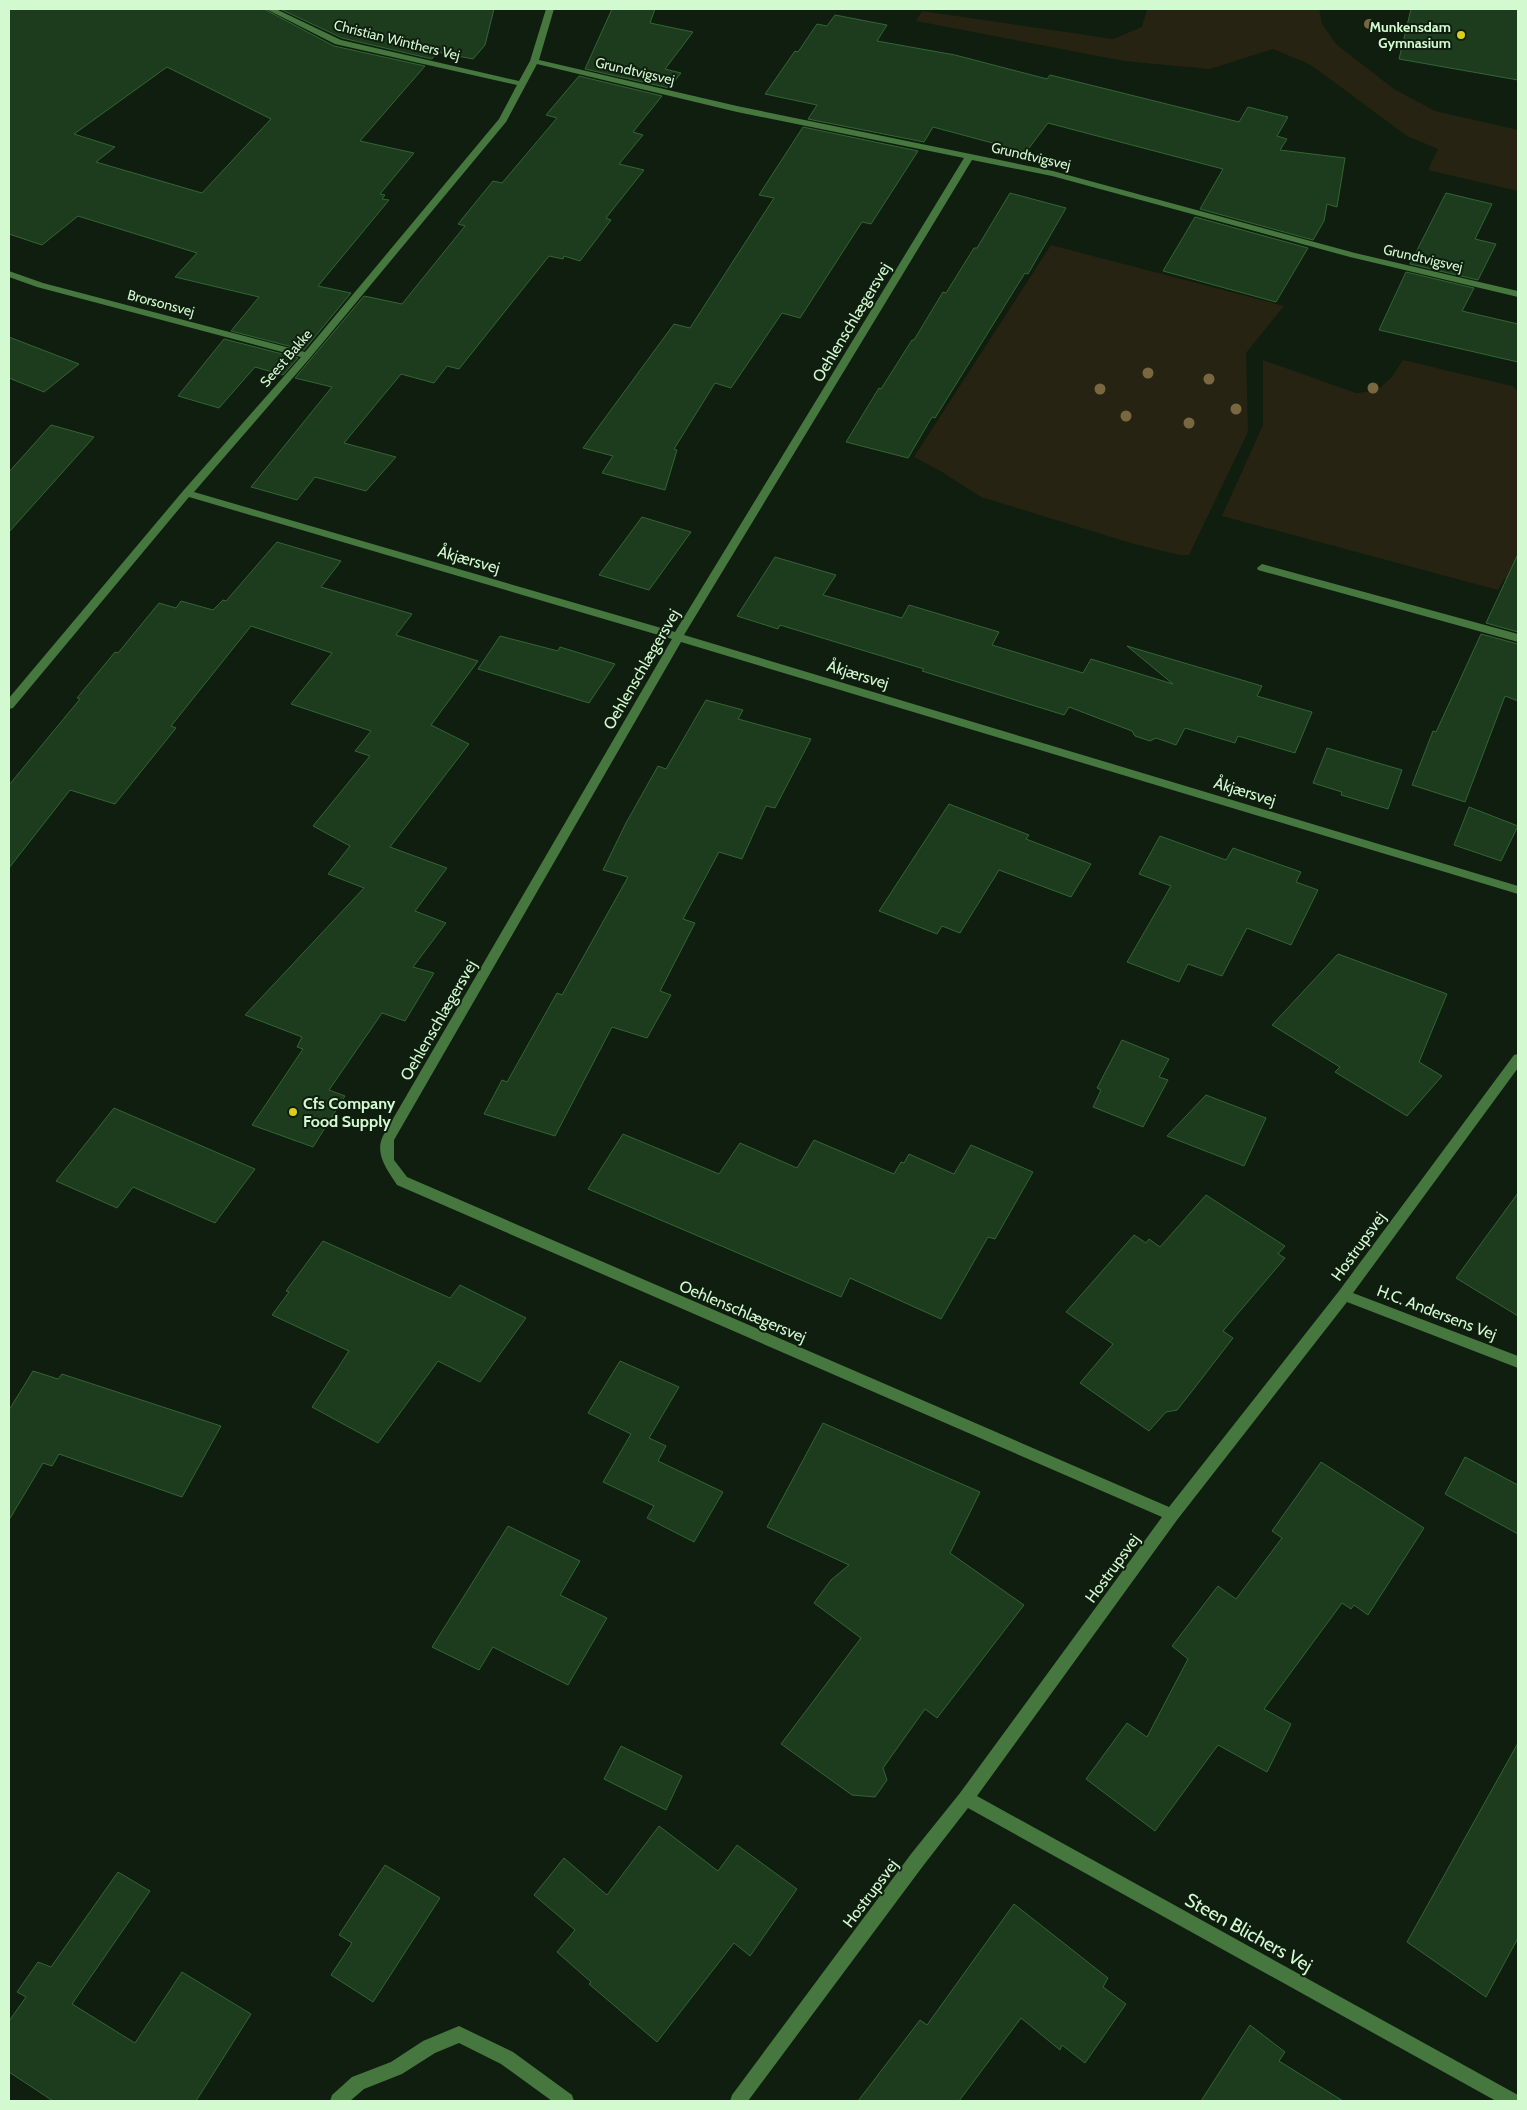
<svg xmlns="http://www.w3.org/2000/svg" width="1527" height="2110" font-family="Cabin,sans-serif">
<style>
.green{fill:#272312}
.building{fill:#1d3c1e;stroke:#326533;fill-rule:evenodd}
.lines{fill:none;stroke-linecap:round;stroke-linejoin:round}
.minor{fill:#46773f;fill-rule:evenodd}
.tree{fill:#79683f}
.poi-dot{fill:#dccf1a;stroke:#0f1e0f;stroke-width:2}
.labels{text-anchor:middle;stroke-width:4;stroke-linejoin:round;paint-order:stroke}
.far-poi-label{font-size:14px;font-weight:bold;fill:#d3f9d1;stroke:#0f1e0f;text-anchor:end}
.far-street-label{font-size:14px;fill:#d3f9d1;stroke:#0f1e0f}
.street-label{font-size:16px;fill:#d3f9d1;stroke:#0f1e0f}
.poi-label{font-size:16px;font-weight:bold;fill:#d3f9d1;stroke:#0f1e0f;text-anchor:start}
.near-street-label{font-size:19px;fill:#d3f9d1;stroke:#0f1e0f}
</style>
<rect width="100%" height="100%" fill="#0f1e0f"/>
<g class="green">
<polygon points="1147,9 1319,9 1322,24 1337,45 1394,89 1435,111 1518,130 1518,191 1428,170 1438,149 1407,136 1311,65 1273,49 1210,69 1124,61 916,21 922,11 1113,39 1142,27"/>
<polygon points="1051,245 1284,306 1246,353 1248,432 1189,555 1180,555 1134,544 981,497 942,472 914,457"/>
<polygon points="1263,360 1356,393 1376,391 1391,378 1403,360 1512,386 1518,391 1518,583 1504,579 1498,590 1222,516 1263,425"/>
</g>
<g class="building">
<path d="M9,9h255l70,37 91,20 -65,75 54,12 -34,41 5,1 -3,4 7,1 -71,86 33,7 -47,57 -73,-19 28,-34 -84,-20 22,-24 -119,-37 -36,29 -33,-11zM167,67l104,52 -69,74 -106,-31 19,-15 -41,-13z"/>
<polygon points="280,9 494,9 485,45 473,59 437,52 432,59 342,38"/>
<polygon points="612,9 655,9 650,23 693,32 665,69 681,73 669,88 585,69"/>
<polygon points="1411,9 1518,9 1518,80 1399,59"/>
<polygon points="835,15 887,25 877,41 955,55 1047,79 1050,75 1239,122 1248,107 1288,117 1277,136 1287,139 1280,150 1345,158 1337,207 1327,204 1324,221 1313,240 1200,209 1223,169 1048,123 1026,152 933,127 924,142 808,119 817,105 765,94 795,51 798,52 817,24 827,26"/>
<polygon points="579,76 662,96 633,132 643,135 619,164 644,170 606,218 611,220 580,261 564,256 563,259 549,256 459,369 447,366 434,383 401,374 344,443 396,457 366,491 315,477 297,500 251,487 332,387 295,378 364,296 402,304 465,226 458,224 493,181 502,183 557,118 546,115"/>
<polygon points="803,127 918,151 871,224 862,222 800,318 782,313 731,388 715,383 674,449 677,450 665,490 602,473 613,456 583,448 674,324 690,328 774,198 759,195"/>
<polygon points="1010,193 1066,208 1028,274 1025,273 935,418 932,417 908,458 846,442 879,388 881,389 912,340 914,340 943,292 946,293 974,248 977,248"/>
<polygon points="1446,193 1492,204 1475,239 1496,244 1478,280 1410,264"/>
<polygon points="1195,217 1308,248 1276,302 1163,271"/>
<polygon points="1406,272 1474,288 1462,311 1518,324 1518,362 1379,330"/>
<polygon points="9,337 79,364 44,392 9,378"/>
<polygon points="224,339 298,358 283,375 255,367 219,408 178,396"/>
<polygon points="51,425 94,437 9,532 9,472"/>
<polygon points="642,517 691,532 649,590 599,575"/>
<polygon points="277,542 341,561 321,587 412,614 396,635 478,661 431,725 469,744 390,847 447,868 415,911 446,923 413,967 434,973 405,1021 382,1013 329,1090 345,1096 313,1147 252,1125 303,1049 297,1047 302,1037 245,1015 364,888 328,874 350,846 313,826 370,756 355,751 371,731 291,704 332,653 251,626 171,726 176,728 115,804 70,790 9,868 9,785 80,699 77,698 115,652 118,653 159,603 176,608 181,601 213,610 223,600 226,601"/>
<polygon points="1518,554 1518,632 1486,623"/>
<polygon points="775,557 836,575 823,595 902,618 909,605 999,632 992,645 1083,673 1091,659 1173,684 1127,646 1262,686 1257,696 1312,712 1295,753 1238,736 1235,743 1185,728 1176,745 1156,738 1150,741 1135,736 1132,731 1069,707 1064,715 922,671 924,669 780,625 778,629 737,616"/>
<polygon points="1481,634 1518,644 1518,701 1505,696 1465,802 1412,785 1433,731 1436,732"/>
<polygon points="500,636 558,651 560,647 615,664 589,703 478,669"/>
<polygon points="706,700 743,710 738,719 811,739 775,808 766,806 742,859 719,852 683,919 695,923 660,991 671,995 647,1038 612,1027 555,1136 484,1114 502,1080 507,1082 557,993 562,995 628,877 603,870 626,823 658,766 666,769"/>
<polygon points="1327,748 1402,770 1388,809 1341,795 1342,792 1313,783"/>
<polygon points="949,804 1029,835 1026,839 1091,864 1071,897 999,870 960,933 942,926 937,934 879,911"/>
<polygon points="1469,807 1518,826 1501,861 1454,845"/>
<polygon points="1160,836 1226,860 1233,848 1301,872 1296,882 1318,890 1291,945 1247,928 1222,976 1188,964 1179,982 1127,962 1171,886 1139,874"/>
<polygon points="1338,954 1447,994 1419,1062 1442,1076 1407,1116 1335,1072 1340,1067 1272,1025"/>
<polygon points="1122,1040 1169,1059 1159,1077 1168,1080 1143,1127 1093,1107 1101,1090 1097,1088"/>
<polygon points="1206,1095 1266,1118 1244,1166 1167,1136"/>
<polygon points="114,1108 255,1169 215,1223 133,1187 117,1208 56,1181"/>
<polygon points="623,1134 719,1174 740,1143 797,1168 814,1140 894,1174 901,1162 904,1163 909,1154 954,1174 971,1145 1033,1172 995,1239 988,1237 941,1319 850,1278 841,1297 588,1189"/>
<polygon points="1518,1193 1518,1316 1456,1278"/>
<polygon points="1206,1195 1285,1246 1278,1254 1285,1258 1223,1331 1233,1338 1189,1395 1177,1410 1166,1412 1149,1431 1080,1383 1113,1344 1066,1312 1134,1235 1146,1243 1149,1239 1160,1247"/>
<polygon points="323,1241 450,1298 460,1285 526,1318 480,1382 438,1361 378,1443 312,1407 349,1351 272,1315 289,1292 286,1291"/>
<polygon points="620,1361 679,1387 649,1438 666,1446 658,1461 723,1492 694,1542 647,1518 654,1506 603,1482 631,1434 588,1413"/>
<polygon points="33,1371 58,1379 62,1374 221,1426 182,1497 59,1454 52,1466 43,1463 9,1520 9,1410"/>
<polygon points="823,1423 980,1492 950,1553 1024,1605 937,1718 925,1709 883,1768 887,1780 875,1797 852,1795 781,1744 861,1638 814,1603 831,1580 849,1565 767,1527"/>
<polygon points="1465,1457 1518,1485 1518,1534 1445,1494"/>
<polygon points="1321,1462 1424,1528 1368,1615 1354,1605 1351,1609 1342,1603 1264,1709 1291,1724 1267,1772 1218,1745 1155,1831 1086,1779 1127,1723 1147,1737 1188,1659 1172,1646 1218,1586 1236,1599 1282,1538 1272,1531"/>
<polygon points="508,1526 580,1561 560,1595 607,1618 568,1685 493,1647 479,1670 432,1647"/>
<polygon points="1518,1743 1518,1938 1486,1997 1407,1942"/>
<polygon points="621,1746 682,1776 666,1810 604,1779"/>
<polygon points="659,1826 718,1871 737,1845 797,1889 750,1956 734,1943 657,2042 589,1984 591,1982 557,1952 575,1930 534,1895 564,1858 607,1895"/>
<polygon points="385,1865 440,1898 373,2002 331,1975 352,1943 339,1935"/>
<polygon points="118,1872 150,1891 72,2004 135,2043 182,1972 251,2014 196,2101 53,2101 9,2072 9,2021 26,1997 17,1992 38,1962 51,1967"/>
<polygon points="1014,1904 1108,1978 1103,1987 1126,2004 1085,2063 1062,2045 1060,2050 1021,2018 959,2101 858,2101 920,2020 927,2025"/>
<polygon points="1250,2025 1285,2052 1279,2061 1343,2101 1201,2101"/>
</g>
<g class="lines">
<g class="minor">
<path d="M266,9h10l65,31 178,41 11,-20 16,-52h8l-15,51 198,46 316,65 302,82 163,38v6l-168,-40 -298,-81 -80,-16 -288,475 834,251v8l-837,-252 -287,498v20l13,17 762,330 170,-216 175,-236 4,-1v14l-165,225 165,63v12l-171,-66 -170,218 -200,276 541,299v6h-22l-528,-293 -45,58 -175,235h-18l2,-6 179,-241 49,-61 202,-276 -765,-332c-9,-14 -23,-31 -14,-49l289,-497 -483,-142 -176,211 -4,1v-11l174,-207 118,-134 -264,-70 -28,-10v-6l34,12 262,69 194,-233 18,-34 -182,-41zM537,64l200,48 227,46 -289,474 -481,-140 116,-134 196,-236z"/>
<polygon points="1262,564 1518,634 1518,642 1258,570 1257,568"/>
<polygon points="459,2026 513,2052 572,2095 574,2101 552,2101 501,2064 459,2043 435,2053 402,2074 364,2089 350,2101 330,2101 332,2095 352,2077 391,2062 423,2041"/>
</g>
</g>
<g class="tree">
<circle cx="1369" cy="24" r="5"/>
<circle cx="1148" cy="373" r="5.5"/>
<circle cx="1209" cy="379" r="5.5"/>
<circle cx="1373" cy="388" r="5.5"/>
<circle cx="1100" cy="389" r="5.5"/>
<circle cx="1236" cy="409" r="5.5"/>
<circle cx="1126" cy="416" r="5.5"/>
<circle cx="1189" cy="423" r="5.5"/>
</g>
<g class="poi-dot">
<circle cx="1461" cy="35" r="5"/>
<circle cx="293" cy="1112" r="5"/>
</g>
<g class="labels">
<g class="far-poi-label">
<text x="1451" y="32">Munkensdam<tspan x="1451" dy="16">Gymnasium</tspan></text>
</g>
<g class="far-street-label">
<text transform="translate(397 40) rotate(14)" y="5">Christian Winthers Vej</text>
<text transform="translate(635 71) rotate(13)" y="5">Grundtvigsvej</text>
<text transform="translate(1031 156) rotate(13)" y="5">Grundtvigsvej</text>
<text transform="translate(1423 258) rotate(13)" y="5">Grundtvigsvej</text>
<text transform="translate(161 303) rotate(15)" y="5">Brorsonsvej</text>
<text transform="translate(286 358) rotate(-49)" y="5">Seest Bakke</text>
</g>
<g class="street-label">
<text transform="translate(851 322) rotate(-59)" y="6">Oehlenschlægersvej</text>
<text transform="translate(469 559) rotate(16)" y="6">Åkjærsvej</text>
<text transform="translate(641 669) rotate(-60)" y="6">Oehlenschlægersvej</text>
<text transform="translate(858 674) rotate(17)" y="6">Åkjærsvej</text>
<text transform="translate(1245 791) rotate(17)" y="6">Åkjærsvej</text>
<text transform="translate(438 1020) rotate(-60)" y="6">Oehlenschlægersvej</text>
<text transform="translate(1358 1246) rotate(-54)" y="6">Hostrupsvej</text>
<text transform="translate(743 1311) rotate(23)" y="6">Oehlenschlægersvej</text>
<text transform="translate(1437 1312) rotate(21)" y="6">H.C. Andersens Vej</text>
<text transform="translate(1112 1568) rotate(-54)" y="6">Hostrupsvej</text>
<text transform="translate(870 1893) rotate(-53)" y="6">Hostrupsvej</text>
</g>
<g class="poi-label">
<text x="303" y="1109">Cfs Company<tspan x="303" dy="18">Food Supply</tspan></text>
</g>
<g class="near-street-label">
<text transform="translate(1249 1932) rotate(29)" y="7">Steen Blichers Vej</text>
</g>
</g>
<rect width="1527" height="2110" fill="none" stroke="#d3f9d1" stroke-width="20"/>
</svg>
